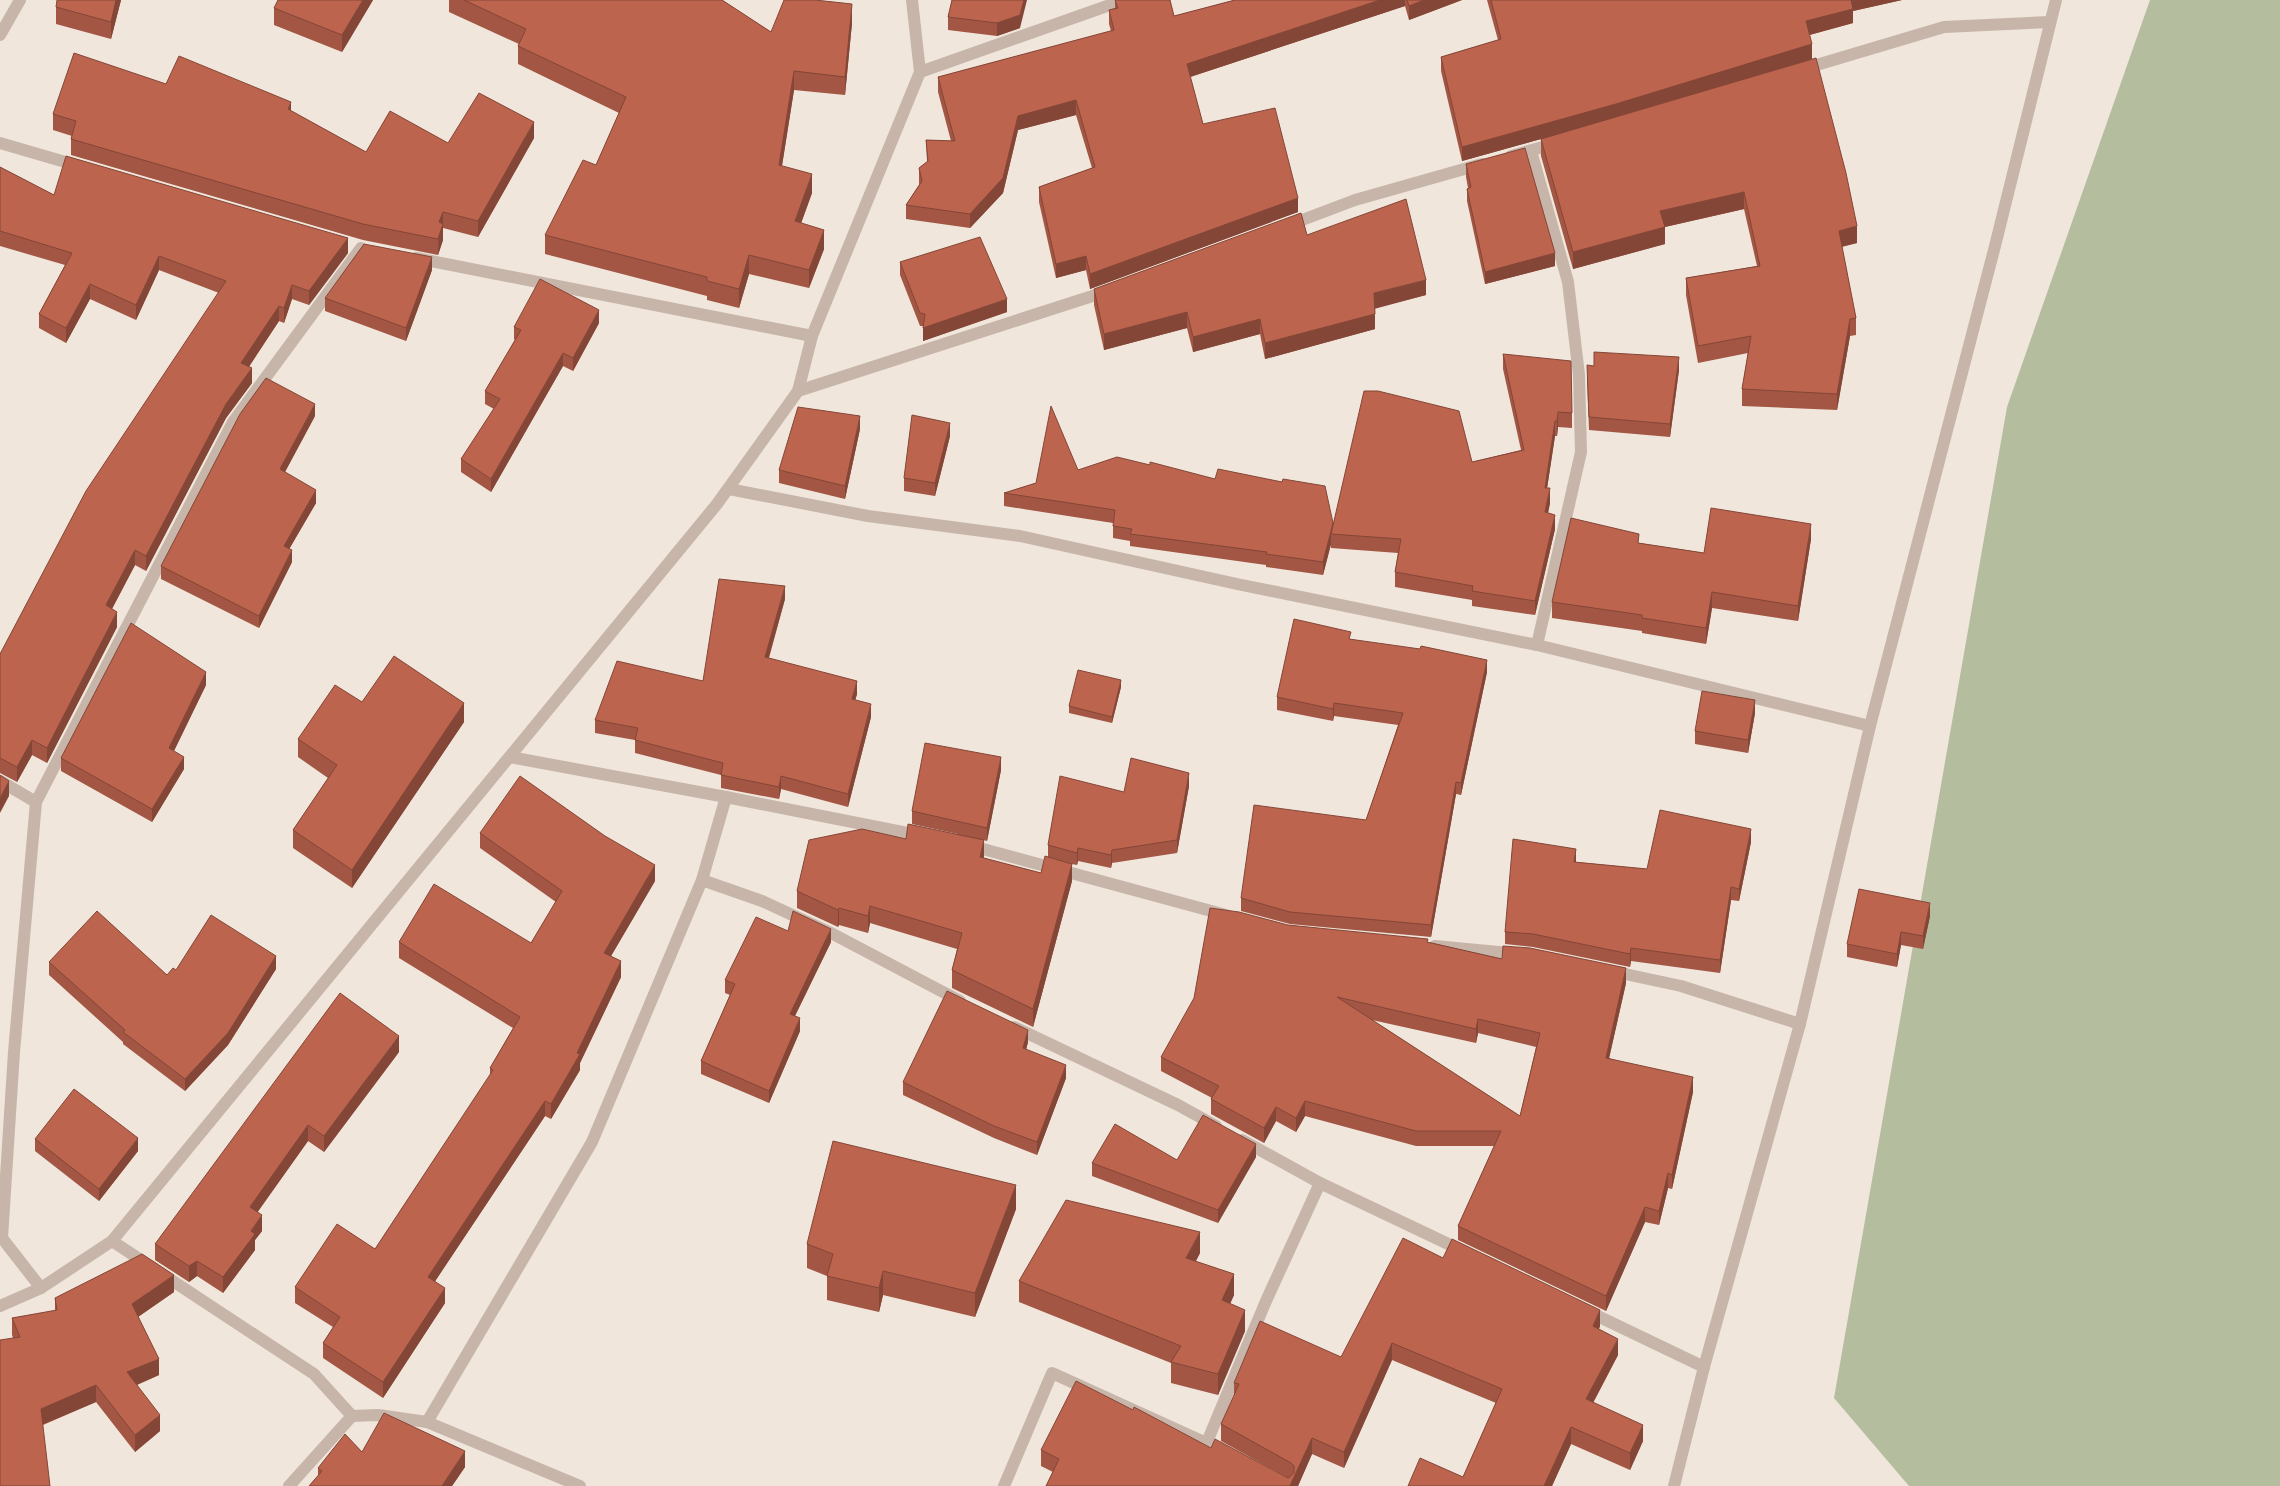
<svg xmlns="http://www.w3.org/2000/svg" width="2280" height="1486" font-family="'PT Sans Narrow',sans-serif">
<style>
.green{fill:#b4bd9d}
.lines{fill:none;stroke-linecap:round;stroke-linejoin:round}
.minor{stroke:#c7b5a9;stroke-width:12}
.tertiary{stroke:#c7b5a9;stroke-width:12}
.wall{fill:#a25643;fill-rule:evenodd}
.shaded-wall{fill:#844637}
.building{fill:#bc644e;stroke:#844637;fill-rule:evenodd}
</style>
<rect width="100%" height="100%" fill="#f0e6dc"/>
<polygon class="green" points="2150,0 2280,0 2280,1486 1909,1486 1834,1398 2007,407"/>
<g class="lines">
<g class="minor">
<polyline points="0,35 20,0"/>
<polyline points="1803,69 1944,27 2049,22"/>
<polyline points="920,72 1124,0"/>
<polyline points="0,143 79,166"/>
<polyline points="1531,151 1568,282 1579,375 1581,452 1537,645"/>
<polyline points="1511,156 1557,143"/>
<polyline points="1289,225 1355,200 1482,164"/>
<polyline points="416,258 812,336"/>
<polyline points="798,391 1108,291"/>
<polyline points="729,489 868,516 1020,536 1237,584 1537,645 1870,726"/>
<polyline points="510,757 726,797"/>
<polyline points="0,781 36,802"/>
<polyline points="968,845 1226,915"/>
<polyline points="702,880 762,901 831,933 960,1001"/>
<polyline points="1435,946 1520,954"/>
<polyline points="1611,971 1681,986 1800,1024"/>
<polyline points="1014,1027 1178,1105 1216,1126"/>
<polyline points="1242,1140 1320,1183 1463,1251"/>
<polyline points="112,1241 314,1374 352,1416 378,1415 427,1422"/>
<polyline points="41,1288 2,1238 14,1052 36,802 233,422 361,248"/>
<polyline points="0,1306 41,1288 112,1241 717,504 798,391 812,336 920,72 912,0"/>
<polyline points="1585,1310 1704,1367"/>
<polyline points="1207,1442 1266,1301 1320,1183"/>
<polyline points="289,1486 352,1416"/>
<polyline points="580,1486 427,1422 592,1142 702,880 726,797 923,836"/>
<polyline points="1004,1486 1052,1373 1226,1452"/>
</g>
<polyline class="tertiary" points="1674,1486 1704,1367 1800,1024 1870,726 1995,246 2056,0"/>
</g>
<g class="wall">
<polygon points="121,0 111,39 56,24 56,7"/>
<polygon points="278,0 373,0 342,52 274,25 274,8"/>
<polygon points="449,0 722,0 771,32 852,23 845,95 794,90 782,166 812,193 801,223 824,249 809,288 749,274 739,308 707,300 707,296 545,254 545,235 596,165 619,113 518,64 518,46 519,44 449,12"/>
<polygon points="952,0 1020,28 997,36 948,30 948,17"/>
<polygon points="1115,0 1170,0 1174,16 1235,0 1462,0 1409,20 1405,6 1190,77 1203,124 1298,212 1090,289 1086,270 1056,278 1039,202 1039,187 1092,168 1076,115 1018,130 1003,193 970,228 906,219 906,205 919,185 919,168 927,162 926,140 951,141 938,92 938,77 1111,31 1109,24 1109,10 1115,8"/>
<polygon points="1487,0 1902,0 1853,11 1853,23 1809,35 1812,59 1857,243 1842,247 1856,318 1856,335 1850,336 1837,410 1742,406 1742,389 1748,353 1698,363 1686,295 1686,278 1757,266 1744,209 1665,227 1665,244 1573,269 1541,156 1541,139 1555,135 1462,161 1441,71 1441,57 1498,40"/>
<polygon points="166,84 291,111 366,152 448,143 534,138 478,237 443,228 443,240 438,255 363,240 71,155 71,139 72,136 53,130 53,114"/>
<polygon points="1466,164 1555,266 1485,284 1467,201 1467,189 1468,188 1466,177"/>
<polygon points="0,167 54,195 348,253 309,305 292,299 284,323 279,321 249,367 252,383 226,418 146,571 135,565 112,609 117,627 47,763 32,755 17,782 0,773 0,654 219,293 159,270 136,320 90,299 66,343 39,328 39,314 65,265 0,246"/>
<polygon points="900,262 1007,312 923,341 923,326 920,326 900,275"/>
<polygon points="432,270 406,341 325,311 325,298"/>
<polygon points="1094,289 1426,295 1375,308 1375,329 1265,359 1260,334 1193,352 1187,328 1104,350 1094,305"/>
<polygon points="599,323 573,371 563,366 491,492 461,472 461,459 494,409 485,404 485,391 515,340 514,339 514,327"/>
<polygon points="1594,352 1679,370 1670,437 1589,430 1587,378 1594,366"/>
<polygon points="1503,354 1572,413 1572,428 1558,427 1557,436 1555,436 1547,488 1550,503 1548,513 1555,529 1535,615 1472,606 1472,600 1395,587 1395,572 1398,553 1331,548 1331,544 1323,575 1266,567 1266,565 1130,546 1130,541 1113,538 1113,523 1004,506 1004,493 1078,470 1333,523 1472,462 1521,450 1503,369"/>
<polygon points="315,416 285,472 316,503 289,549 292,562 259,628 161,579 161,566"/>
<polygon points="860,429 845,499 779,483 779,470"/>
<polygon points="950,436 935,496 904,491 904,478"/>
<polygon points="1811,539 1798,621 1712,608 1706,644 1642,633 1642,631 1552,618 1552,602 1639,543 1704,553"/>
<polygon points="785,599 769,658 857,694 855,700 871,717 848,807 781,789 779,799 721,788 721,775 635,753 635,740 595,733 595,720 703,681"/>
<polygon points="1351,639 1487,672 1461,795 1456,794 1431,937 1290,924 1241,911 1241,898 1366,820 1398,725 1334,716 1333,721 1277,710 1277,697"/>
<polygon points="206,685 174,751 184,769 152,822 61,771 61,758"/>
<polygon points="1121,687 1112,723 1069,713 1069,706"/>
<polygon points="362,702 464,722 352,888 293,848 293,830 328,778 298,757 298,739"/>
<polygon points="1755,713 1748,753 1695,744 1695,731"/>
<polygon points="1001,770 987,841 984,840 984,858 1041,873 1048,857 1048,845 1124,792 1189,786 1177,853 1112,863 1111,868 1078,861 1077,865 1072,864 1072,881 1033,1027 952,988 952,970 957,949 870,923 868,933 839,925 838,927 797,908 797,891 906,839 958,834 912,824 912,811"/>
<polygon points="480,833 655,881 611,956 621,977 580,1063 580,1070 551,1119 545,1116 435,1281 445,1303 383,1398 323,1358 323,1343 333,1327 295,1303 295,1287 375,1249 490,1076 490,1068 513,1028 399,958 399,942 531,943 556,902 480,848"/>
<polygon points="1751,842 1739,901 1731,900 1720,973 1631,961 1630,967 1533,947 1505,944 1505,932 1576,862 1647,869"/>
<polygon points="1930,916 1923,949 1901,945 1897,967 1847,957 1847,944"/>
<path d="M1288,925l140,17 74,17 124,24 -17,75 84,34 -21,97 -4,-1 -9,37 -14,-3 -39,89 -148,-71v-14l36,-80h-78l-111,-30 -9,16 -20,-11 -12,22 -53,-29v-15l1,-1 -51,-27v-14zM1372,1020l104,23 2,-10 58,14 -16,69z"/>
<polygon points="788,931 831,942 795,1016 800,1031 769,1103 701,1074 701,1061 730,995 725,993 725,980"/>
<polygon points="49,962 167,975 176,970 276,969 228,1045 185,1091 123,1044 123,1042 49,975"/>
<polygon points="1028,1042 1026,1050 1066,1078 1037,1155 994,1138 903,1095 903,1082"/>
<polygon points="399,1052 324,1152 308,1141 257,1212 262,1231 255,1240 255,1250 223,1293 197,1276 189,1282 155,1260 155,1244"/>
<polygon points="35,1139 138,1151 99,1201 35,1151"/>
<polygon points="1256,1157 1218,1223 1092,1176 1092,1163"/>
<polygon points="1016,1209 975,1317 883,1295 879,1312 827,1300 827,1276 807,1268 807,1244"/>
<polygon points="1200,1253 1196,1261 1234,1295 1230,1304 1245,1331 1218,1395 1171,1383 1171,1363 1019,1302 1019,1281"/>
<polygon points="1443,1258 1600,1326 1599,1329 1618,1355 1593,1403 1643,1441 1630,1470 1571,1444 1552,1486 1408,1486 1463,1477 1496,1403 1392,1360 1344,1468 1312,1454 1298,1486 1046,1486 1053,1472 1041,1466 1041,1450 1211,1448 1288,1478 1221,1441 1221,1424 1234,1396 1234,1383 1341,1357"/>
<polygon points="174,1292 138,1317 159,1375 137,1385 160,1431 135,1452 96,1402 43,1425 12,1335 12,1318 55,1311 55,1298"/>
<polygon points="362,1452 465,1467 452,1486 309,1486 318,1476 318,1468"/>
</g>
<g class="shaded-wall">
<polygon points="116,0 121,0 111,39 111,22"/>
<polygon points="363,0 373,0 342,52 342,35"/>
<polygon points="1024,0 1027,0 1020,28 997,36 997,23"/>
<polygon points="1380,0 1405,0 1405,6 1187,78 1187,64"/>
<polygon points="1424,0 1462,0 1409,20 1409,6"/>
<polygon points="1851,0 1902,0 1853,11 1853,23 1806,36 1806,21"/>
<polygon points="852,4 852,23 845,95 845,77"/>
<polygon points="1812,44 1812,59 1616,118 1462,161 1462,147"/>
<polygon points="794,71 794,90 779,184 779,165"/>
<polygon points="1076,100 1076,115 1018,130 1003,193 970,228 970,214 1018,116"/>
<polygon points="291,102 291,118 288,109"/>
<polygon points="534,122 534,138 478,237 478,221"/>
<polygon points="812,174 812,193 795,240 795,221"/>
<polygon points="1744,192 1744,209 1660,228 1660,211"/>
<polygon points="1298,198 1298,212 1090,289 1090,274"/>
<polygon points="443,212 443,240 438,255 439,222"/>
<polygon points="1857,226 1857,243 1839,247 1839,231"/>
<polygon points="1665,227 1665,244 1573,269 1573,252"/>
<polygon points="824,230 824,249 809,288 809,270"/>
<polygon points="348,238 348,253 309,305 309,291"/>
<polygon points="1555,253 1555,266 1485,284 1485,272"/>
<polygon points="749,255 749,274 739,308 739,289"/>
<polygon points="159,256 159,270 136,320 136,305"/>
<polygon points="1086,256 1086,270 1056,278 1056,264"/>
<polygon points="432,257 432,270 406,341 406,328"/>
<polygon points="1426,280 1426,295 1374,309 1374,293"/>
<polygon points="90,284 90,299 66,343 66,328"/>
<polygon points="292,285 292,299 284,323 284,308"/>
<polygon points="1007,299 1007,312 923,341 923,328"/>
<polygon points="279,306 279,321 241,378 241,363"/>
<polygon points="599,310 599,323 573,371 573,358"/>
<polygon points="1187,312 1187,328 1104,350 1104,334"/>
<polygon points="1375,314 1375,329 1265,359 1265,343"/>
<polygon points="1260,319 1260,334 1193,352 1193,337"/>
<polygon points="1850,319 1850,336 1837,410 1837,394"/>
<polygon points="563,353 563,366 491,492 491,479"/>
<polygon points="1679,357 1679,370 1670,437 1670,424"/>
<polygon points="252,368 252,383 226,418 146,571 146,556 226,404"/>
<polygon points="315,404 315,416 280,481 280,469"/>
<polygon points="1558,412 1558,427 1557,436 1557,421"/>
<polygon points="860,416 860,429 845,499 845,486"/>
<polygon points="1555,421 1555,436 1545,502 1545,488"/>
<polygon points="950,423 950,436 935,496 935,483"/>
<polygon points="1550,488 1550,503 1545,527 1545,512"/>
<polygon points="316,490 316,503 284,558 284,546"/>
<polygon points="1555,515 1555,529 1535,615 1535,601"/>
<polygon points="1333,523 1331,534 1331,544 1323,575 1323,562"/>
<polygon points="1811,524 1811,539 1798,621 1798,606"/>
<polygon points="135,550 135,565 106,620 106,605"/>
<polygon points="292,550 292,562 259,628 259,616"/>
<polygon points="785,586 785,599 765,670 765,657"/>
<polygon points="1712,592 1712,608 1706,644 1706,628"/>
<polygon points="117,612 117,627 47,763 47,748"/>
<polygon points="1487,660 1487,672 1461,795 1461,783"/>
<polygon points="206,672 206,685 169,761 169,748"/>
<polygon points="1121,680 1121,687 1112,723 1112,717"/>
<polygon points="857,681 857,694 852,712 852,699"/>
<polygon points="1755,700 1755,713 1748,753 1748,740"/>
<polygon points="464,703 464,722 352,888 352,870"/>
<polygon points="1334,703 1334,716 1333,721 1333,709"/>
<polygon points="871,704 871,717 848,807 848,794"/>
<polygon points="32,740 32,755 17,782 17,767"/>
<polygon points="184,757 184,769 152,822 152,809"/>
<polygon points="1001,757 1001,770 987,841 987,828"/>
<polygon points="1189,773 1189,786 1177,853 1177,840"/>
<polygon points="781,776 781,789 779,799 779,787"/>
<polygon points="9,781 9,796 0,813 0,798"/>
<polygon points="1456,782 1456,794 1431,937 1431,925"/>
<polygon points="1751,829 1751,842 1739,901 1739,889"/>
<polygon points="984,840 984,857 980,875 980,857"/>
<polygon points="1078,848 1078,861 1077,865 1077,853"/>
<polygon points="1576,849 1576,862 1574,862"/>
<polygon points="1112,850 1112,863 1111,868 1111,855"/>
<polygon points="1072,864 1072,881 1033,1027 1033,1009"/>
<polygon points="655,865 655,881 604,968 604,953"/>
<polygon points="1731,887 1731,900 1720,973 1720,960"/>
<polygon points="1930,903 1930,916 1923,949 1923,936"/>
<polygon points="870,906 870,923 868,933 868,916"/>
<polygon points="839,908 839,925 838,927 838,910"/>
<polygon points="831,929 831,942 790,1026 790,1014"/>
<polygon points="1901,932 1901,945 1897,967 1897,954"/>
<polygon points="1631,948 1631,961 1630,967 1630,954"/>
<polygon points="276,956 276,969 228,1045 185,1091 185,1079"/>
<polygon points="621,961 621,977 580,1063 580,1070 551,1119 551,1104 577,1053"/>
<polygon points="1626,968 1626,983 1606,1072 1606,1058"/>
<polygon points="800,1018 800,1031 769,1103 769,1091"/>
<polygon points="1478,1019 1478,1033 1476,1043 1476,1029"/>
<polygon points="1028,1030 1028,1042 1023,1061 1023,1048"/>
<polygon points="399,1036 399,1052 324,1152 324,1136"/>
<polygon points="1066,1065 1066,1078 1037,1155 1037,1142"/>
<polygon points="1693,1077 1693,1092 1672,1189 1672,1175"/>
<polygon points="545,1101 545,1116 428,1292 428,1277"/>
<polygon points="1305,1101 1305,1116 1296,1132 1296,1118"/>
<polygon points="1276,1107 1276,1121 1264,1143 1264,1128"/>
<polygon points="308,1125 308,1141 250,1223 250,1207"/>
<polygon points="138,1138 138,1151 99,1201 99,1189"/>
<polygon points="1256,1144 1256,1157 1218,1223 1218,1210"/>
<polygon points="1668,1173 1668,1188 1659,1225 1659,1211"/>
<polygon points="1016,1185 1016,1209 975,1317 975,1293"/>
<polygon points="1645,1207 1645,1222 1606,1311 1606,1296"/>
<polygon points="262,1215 262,1231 255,1240 255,1250 223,1293 223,1277"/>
<polygon points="1200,1232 1200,1253 1186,1279 1186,1258"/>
<polygon points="197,1261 197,1276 189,1282 189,1266"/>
<polygon points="883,1271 883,1295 879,1312 879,1288"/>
<polygon points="1234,1274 1234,1295 1222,1321 1222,1300"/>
<polygon points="174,1275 174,1292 132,1321 132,1304"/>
<polygon points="445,1288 445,1303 383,1398 383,1382"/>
<polygon points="1245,1310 1245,1331 1218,1395 1218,1374"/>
<polygon points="1600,1310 1600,1326 1593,1342 1593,1326"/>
<polygon points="1618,1339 1618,1355 1586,1416 1586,1399"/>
<polygon points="1392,1343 1392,1360 1344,1468 1344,1452"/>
<polygon points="159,1359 159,1375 127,1389 127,1372"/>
<polygon points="96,1385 96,1402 41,1425 41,1409"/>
<polygon points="160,1415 160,1431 135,1452 135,1435"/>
<polygon points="1643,1425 1643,1441 1630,1470 1630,1453"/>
<polygon points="1571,1427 1571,1444 1552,1486 1544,1486"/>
<polygon points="1312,1438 1312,1454 1298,1486 1290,1486"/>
<polygon points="465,1451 465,1467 452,1486 442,1486"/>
</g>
<g class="building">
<polygon points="57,0 116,0 111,22 56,7"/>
<polygon points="278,0 363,0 342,35 274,8"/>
<polygon points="464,0 722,0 771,32 784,0 815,0 852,4 845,77 794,71 779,165 812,174 795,221 824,230 809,270 749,255 739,289 707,281 707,277 545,235 583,160 596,165 626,97 518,46 526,29"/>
<polygon points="952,0 1024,0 1020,15 997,23 948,17"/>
<polygon points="1115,0 1170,0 1174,16 1235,0 1380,0 1187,64 1203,124 1275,108 1298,198 1090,274 1086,256 1056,264 1039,187 1095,167 1076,100 1018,116 1003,178 970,214 906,205 922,181 919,168 928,161 926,140 955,141 938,77 1114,30 1109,10 1118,8"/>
<polygon points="1407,0 1424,0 1409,6"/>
<polygon points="1491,0 1851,0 1853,9 1806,21 1812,44 1616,104 1462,147 1441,57 1501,39"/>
<polygon points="74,53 166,84 179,56 291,102 288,109 366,152 390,111 448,143 479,93 534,122 478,221 443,212 439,222 443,224 438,239 363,224 71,139 76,121 53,114"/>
<polygon points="1816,58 1846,173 1857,226 1839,231 1856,318 1850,319 1837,394 1742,389 1751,336 1698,346 1686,278 1760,266 1744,192 1660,211 1665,227 1573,252 1541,139"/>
<polygon points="1525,148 1555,253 1485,272 1467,189 1471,187 1466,164"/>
<polygon points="66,156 348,238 309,291 292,285 284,308 279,306 241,363 252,368 226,404 146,556 135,550 106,605 117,612 47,748 32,740 17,767 0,758 0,654 86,491 226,281 159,256 136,305 90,284 66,328 39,314 72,253 0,231 0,167 54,195"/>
<polygon points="1406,199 1426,280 1374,293 1375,314 1265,343 1260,319 1193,337 1187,312 1104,334 1094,289 1301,213 1307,235"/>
<polygon points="980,237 1007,299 923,328 925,314 920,313 900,262"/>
<polygon points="364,244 432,257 406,328 325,298"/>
<polygon points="540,279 599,310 573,358 563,353 491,479 461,459 500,399 485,391 521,330 514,327"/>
<polygon points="1594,352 1679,357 1670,424 1589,417 1587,365 1594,366"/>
<polygon points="1503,354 1571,361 1572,413 1558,412 1557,421 1555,421 1545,488 1550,488 1545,512 1555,515 1535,601 1472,591 1473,586 1395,572 1401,539 1331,534 1364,391 1378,391 1459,411 1472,462 1524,450"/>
<polygon points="266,378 315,404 280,469 316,490 284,546 292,550 259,616 161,566 240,414"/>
<polygon points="1051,406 1078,470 1117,457 1150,465 1150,462 1215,479 1218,469 1282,482 1283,479 1325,486 1333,523 1323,562 1266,554 1267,552 1130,534 1132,529 1113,526 1115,510 1004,493 1036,483"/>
<polygon points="798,407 860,416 845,486 779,470"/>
<polygon points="912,415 950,423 935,483 904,478"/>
<polygon points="1711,508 1811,524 1798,606 1712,592 1706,628 1642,618 1642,615 1552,602 1571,518 1639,534 1638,543 1704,553"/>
<polygon points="719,579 785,586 765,657 857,681 852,699 871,704 848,794 781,776 779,787 721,775 723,763 635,740 638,728 595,720 617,661 703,681"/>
<polygon points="1294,619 1351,632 1349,639 1420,649 1421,646 1487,660 1461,783 1456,782 1431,925 1290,912 1241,898 1254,805 1366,820 1403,713 1334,703 1333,709 1277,697"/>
<polygon points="131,623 206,672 169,748 184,757 152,809 61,758"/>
<polygon points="394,656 464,703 352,870 293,830 337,765 298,739 335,685 362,702"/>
<polygon points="1078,670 1121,680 1112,717 1069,706"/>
<polygon points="1702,691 1755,700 1748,740 1695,731"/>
<polygon points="925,743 1001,757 987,828 912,811"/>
<polygon points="1131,758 1189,773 1177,840 1112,850 1111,855 1078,848 1077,853 1048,845 1060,776 1124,792"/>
<polygon points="0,775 9,781 0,798"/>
<polygon points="520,776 605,836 655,865 604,953 621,961 577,1053 580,1054 551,1104 545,1101 428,1277 445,1288 383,1382 323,1343 340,1317 295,1287 337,1224 375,1249 493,1070 490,1068 520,1017 399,942 434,884 531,943 562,891 480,833"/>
<polygon points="1660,810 1751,829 1739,889 1731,887 1720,960 1631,948 1630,954 1533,934 1505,932 1513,839 1576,849 1574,862 1647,869"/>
<polygon points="908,824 984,840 980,857 1041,873 1045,856 1072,864 1033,1009 952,970 962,933 870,906 868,916 839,908 838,910 797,891 809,840 862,829 906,839"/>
<polygon points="1859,889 1930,903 1923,936 1901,932 1897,954 1847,944"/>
<path d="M1210,908l29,4 49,13 140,14 -1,3 75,17 1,-13 27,2 96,20 -20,90 87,19 -21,98 -4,-2 -9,38 -14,-4 -39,89 -148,-70 43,-95h-85l-111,-30 -9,17 -20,-11 -12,21 -53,-29 8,-13 -58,-29 33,-59zM1337,997l139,32 2,-10 62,14 -20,83z"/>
<polygon points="97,911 167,975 173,968 176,970 211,915 276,956 228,1033 185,1079 123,1032 125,1030 49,962"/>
<polygon points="793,911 831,929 790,1014 800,1018 769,1091 701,1061 735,984 725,980 756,917 788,931"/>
<polygon points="947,991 1028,1030 1023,1048 1066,1065 1037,1142 994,1126 903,1082"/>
<polygon points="340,993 399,1036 324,1136 308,1125 250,1207 262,1215 251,1231 255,1234 223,1277 197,1261 189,1266 155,1244"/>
<polygon points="74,1089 138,1138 99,1189 35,1139"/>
<polygon points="1203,1115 1256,1144 1218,1210 1092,1163 1115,1124 1177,1160"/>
<polygon points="833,1141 1016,1185 975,1293 883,1271 879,1288 827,1276 833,1254 807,1244"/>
<polygon points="1066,1200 1200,1232 1186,1258 1234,1274 1222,1300 1245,1310 1218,1374 1171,1362 1181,1346 1019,1281"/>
<polygon points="1403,1238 1443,1258 1452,1239 1600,1310 1593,1326 1618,1339 1586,1399 1643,1425 1630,1453 1571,1427 1544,1486 1408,1486 1420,1458 1463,1477 1502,1389 1392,1343 1344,1452 1312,1438 1290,1486 1046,1486 1059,1459 1041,1450 1076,1381 1133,1410 1134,1407 1211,1448 1215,1439 1288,1478 1294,1473 1294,1466 1291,1463 1221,1424 1239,1384 1234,1383 1260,1321 1341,1357"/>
<polygon points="142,1254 174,1275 132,1304 159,1359 127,1372 160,1415 135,1435 96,1385 41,1409 50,1486 0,1486 0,1340 20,1337 12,1318 57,1310 55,1298"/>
<polygon points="384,1413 465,1451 442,1486 309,1486 322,1471 318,1468 345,1434 362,1452"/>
</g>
</svg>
